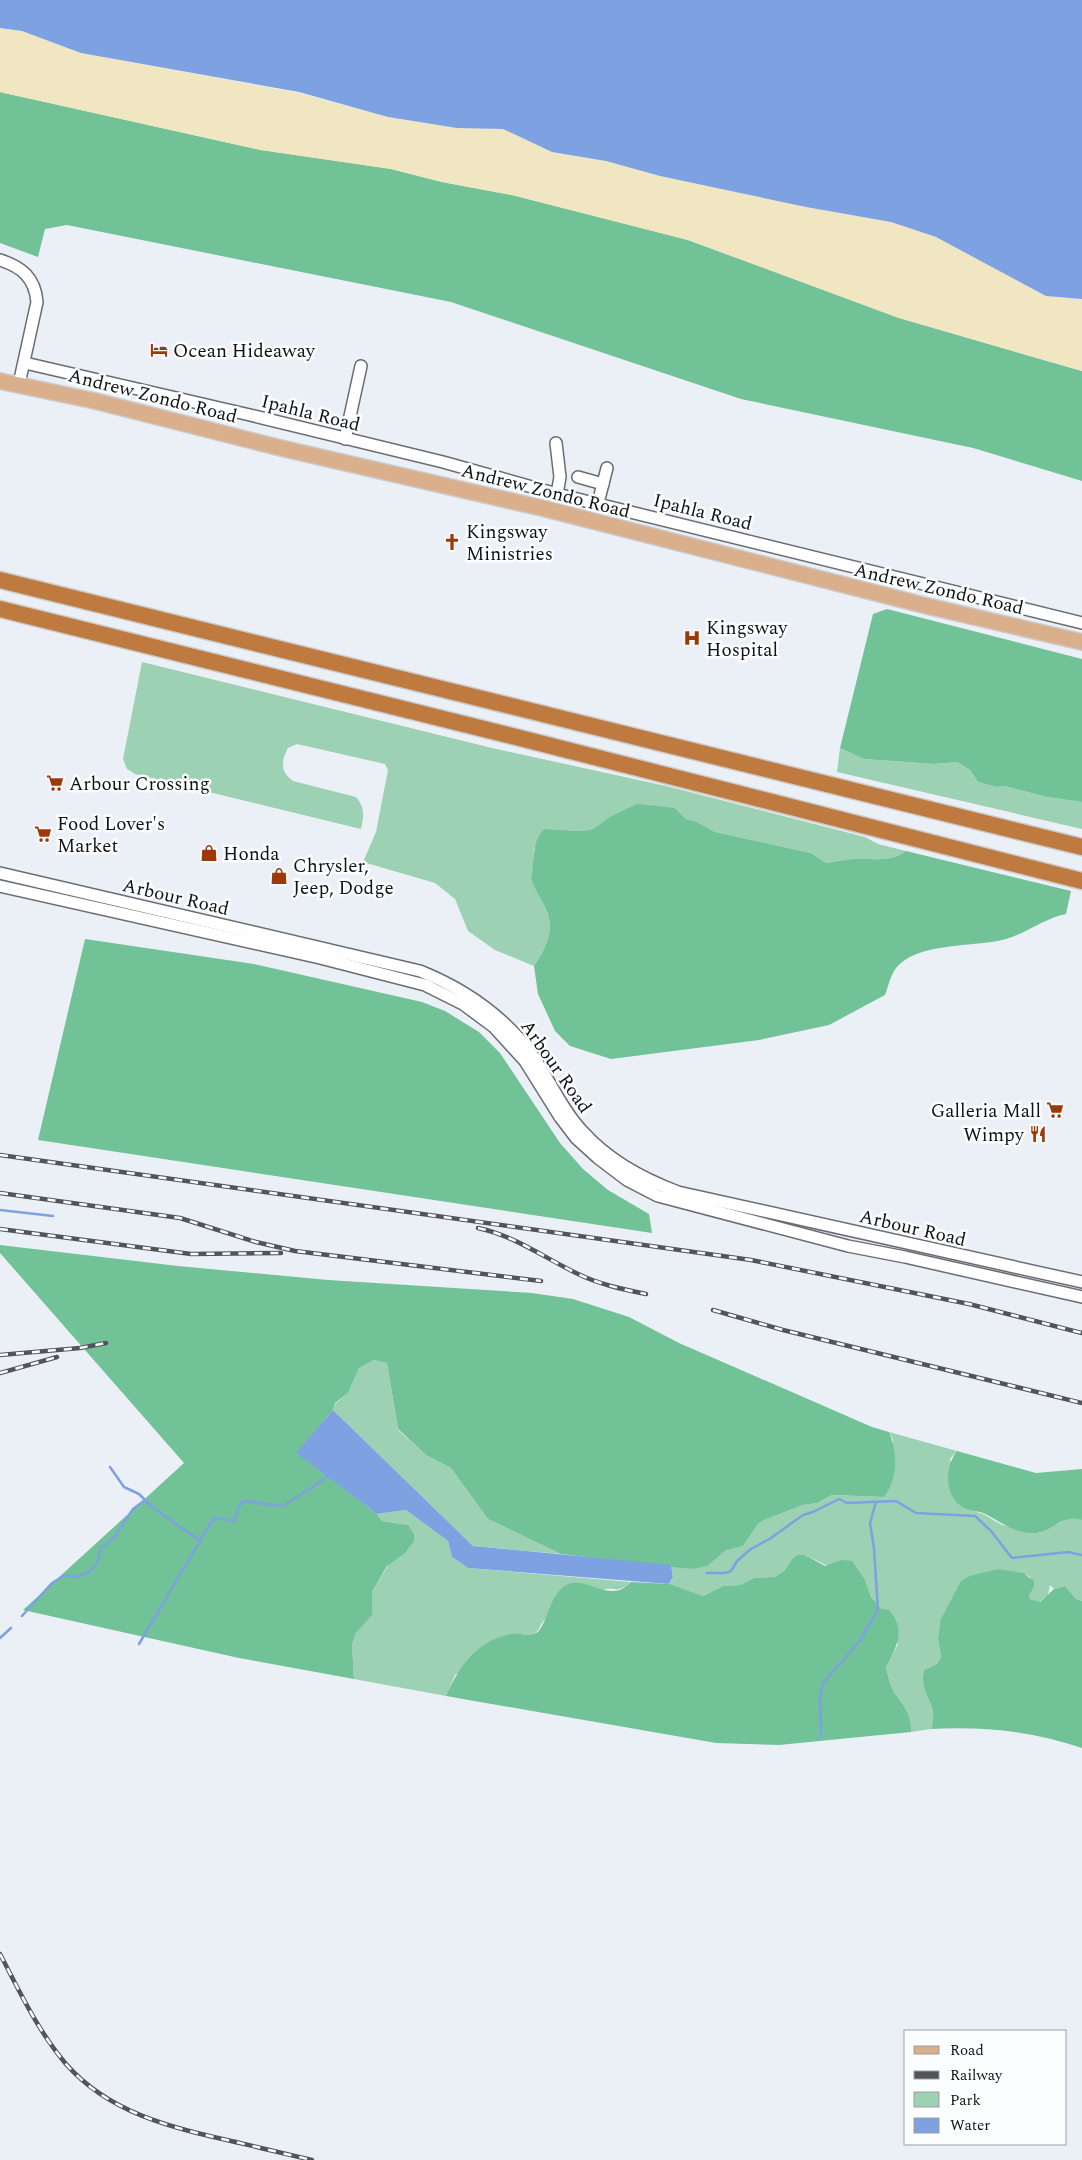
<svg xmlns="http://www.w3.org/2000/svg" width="1082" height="2160" font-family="Spectral,serif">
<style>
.green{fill:#9cd1b3}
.forest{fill:#71c297}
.sand{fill:#f0e6c1}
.water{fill:#7da1e1}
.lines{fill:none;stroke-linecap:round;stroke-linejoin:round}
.stream{stroke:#7da1e1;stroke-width:2.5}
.minor-casing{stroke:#686d73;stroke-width:14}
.major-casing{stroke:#cacbcb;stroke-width:18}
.highway-casing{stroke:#cacbcb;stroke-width:19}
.minor{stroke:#fff;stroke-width:11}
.major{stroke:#d9af8c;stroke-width:15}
.highway{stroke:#bf7a40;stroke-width:16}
.rail-casing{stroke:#515458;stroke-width:4.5}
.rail{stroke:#fcfdfe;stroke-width:2.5;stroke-dasharray:8;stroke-linecap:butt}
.labels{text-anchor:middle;stroke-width:5;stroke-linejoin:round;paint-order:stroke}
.poi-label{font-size:19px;fill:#101214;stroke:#fcfdfe;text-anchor:start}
.street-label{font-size:19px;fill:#101214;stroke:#fcfdfe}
</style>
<rect width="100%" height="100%" fill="#ebf0f7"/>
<g class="green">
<path d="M142,662l350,86 174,38 199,51 13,7 28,7c-16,12 -34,7 -53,8 -9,1 -18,2 -27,4l-15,-10 -96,-21 -18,-10 -11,-3 -11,-11 -67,10 -15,11 -10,2 -39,-2 -10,20 -1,19 -2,11c3,10 9,18 14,28 11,22 1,41 -11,59l-39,-16 -27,-19 -13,-32 -20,-16 -72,-21 13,-30 12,-62 -3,-6 -88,-20 -9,4c-7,13 -8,24 5,33l63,16c9,11 8,18 5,32l-226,-55 -8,-5 -4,-10z"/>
<polygon points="840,748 864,759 934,764 957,762 970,770 978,782 997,787 1005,786 1047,797 1082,802 1082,829 837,772"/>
<polygon points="374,1360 387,1363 398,1430 426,1455 451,1468 488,1519 561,1554 473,1546 333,1410 335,1404 348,1393 359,1368"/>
<path d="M889,1432l68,19 -7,8 14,49 19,6 19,11 37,8 32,-16 11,3v81l-6,-2 -11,-13 -11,3 -4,-4 -2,10 -9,7 -9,-3 -1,-3 5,-9 -5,-11 -31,-7 -60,70 3,18 -4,7 -13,6c-6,27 16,31 7,59l-20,3c1,-16 -6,-25 -15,-37 -5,-7 -8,-19 -10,-27l12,-24 -16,-35 -11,-12 -6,-17 -24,-20 -13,6 -23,-11 -13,4 -7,11 -10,7 -21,1 -12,7 -19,1 -20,10 -34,-11 4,-8 -2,-12 20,4 35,-20 17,-3 15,-22 6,-4 39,-15 14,-2 15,-8 52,2 9,-57z"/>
<path d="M406,1510l42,31 4,16 16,11 163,14c-16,13 -14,4 -28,8 -18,6 -36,18 -53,26 -16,8 -4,21 -29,18l-66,41 -9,21 -92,-17 -2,-34 4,-12 15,-18 1,-23 17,-28 19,-39 -26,-4 -5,-7z"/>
</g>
<g class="forest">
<polygon points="0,92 261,150 391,169 442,182 512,195 688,240 899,318 1082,371 1082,481 973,448 741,399 451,302 67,225 45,229 38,257 0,243"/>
<polygon points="887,609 1082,659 1082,802 1047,797 1005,786 997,787 978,782 970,770 957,762 934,764 864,759 840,748 873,614"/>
<path d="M637,804l38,4 11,11 11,3 18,10 96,21 15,10c9,-2 18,-3 27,-4 19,-1 37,4 53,-8l165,40 -5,23c-21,4 -39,19 -60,25 -32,9 -96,2 -113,34 -4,7 -5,15 -8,22l-56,30 -70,15 -148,19 -41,-13 -15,-15 -17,-37 -4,-28c12,-18 22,-37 11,-59 -5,-10 -11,-18 -14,-28 4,-18 0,-36 13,-50l39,2 10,-2 15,-11z"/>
<polygon points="85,939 254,964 422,1002 445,1011 479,1032 500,1053 560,1143 583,1169 608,1190 649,1214 652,1233 38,1140"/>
<path d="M0,1245l178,21 150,14 204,13 41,6 56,18 50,26 193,84 17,5c9,21 9,46 -5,65l-52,-2 -15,8 -14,2 -39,15 -6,4 -15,22 -17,4 -19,16 -16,3 -130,-15 -73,-35 -37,-51 -25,-13 -28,-26 -11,-66 -13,-3 -15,8 -11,25 -13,10 -2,7 -36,43 80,61 5,7 26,4 6,9v7l-9,12 -18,13 -15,26v23l-16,18 -4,12 2,34 -115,-21 -216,-48 161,-147 -184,-210z"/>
<path d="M957,1451l79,22 46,-4v51c-20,-7 -28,11 -46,13 -22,1 -34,-11 -53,-20 -6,-2 -13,-2 -19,-5 -20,-12 -20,-40 -7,-57z"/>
<path d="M798,1555h7l20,11 16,-6 11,1 13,19 6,17 11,12 7,1c18,21 7,37 -3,58 2,8 5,20 10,27 9,12 16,21 15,37l-132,13 -63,-2 -270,-47c13,-30 31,-55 65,-62 10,-1 18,3 27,-2 10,-12 11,-32 24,-44 17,-16 41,10 60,1 3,-2 7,-5 9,-7l38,2 34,12 20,-10 18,-1 13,-7 21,-1 10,-7 7,-11z"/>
<path d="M998,1569l25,4 11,8v6l-5,9 1,3 10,3 14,-13 11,-3 11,13 6,2v147c-49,-17 -100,-22 -151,-19 9,-28 -13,-32 -7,-59l13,-6 4,-7 -3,-18 3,-20 20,-38 9,-5z"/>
</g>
<polygon class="sand" points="0,28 22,31 81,53 299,93 388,117 457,128 503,129 552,152 606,161 660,176 806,207 891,222 936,237 1046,296 1082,299 1082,371 899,318 688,240 512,195 442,182 391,169 261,150 0,92"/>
<g class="water">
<polygon points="0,0 1082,0 1082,299 1046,296 936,237 891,222 806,207 660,176 606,161 552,152 503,129 457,128 388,117 299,92 81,53 22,31 0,28"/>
<polygon points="333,1410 473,1546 671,1565 673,1577 669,1584 468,1568 452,1557 448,1541 406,1510 377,1514 296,1453"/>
</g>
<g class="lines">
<g class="stream">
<polyline points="0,1210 53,1216"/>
<polyline points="110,1467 124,1487 139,1494 148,1503 178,1526 200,1540"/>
<polyline points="707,1573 725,1573 731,1571 737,1561 751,1549 771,1538 803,1515 813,1512 839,1499 847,1503 896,1501 916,1513 975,1516 991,1531 1012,1558 1068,1552 1082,1555"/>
<polyline points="22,1616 52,1583 65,1575 76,1577 90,1571 97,1563 101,1548 114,1538 133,1509 145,1500"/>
<polyline points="0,1638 11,1628"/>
<path d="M139,1644l71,-120 6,-6 18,3 4,-13 5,-7 40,5c15,-10 31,-19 45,-30"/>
<polyline points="821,1737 820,1696 823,1683 859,1642 878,1610 874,1548 870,1523 876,1502"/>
</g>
<g class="minor-casing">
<g id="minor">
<path d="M0,260c22,7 35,18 37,42l-18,82"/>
<polyline points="25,363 250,415 443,462 557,494 1082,623"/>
<polyline points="345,439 361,366"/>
<polyline points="556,443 560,477 557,494"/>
<polyline points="578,477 603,484"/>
<polyline points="598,503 607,468"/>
<path d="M0,873l420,98c47,19 86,46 115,88 16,24 28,52 48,73 26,29 60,47 95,60l404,90"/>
<polyline points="0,886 320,958 425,985 463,1004 494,1027 525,1061 560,1117 576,1138 598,1158 627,1180 658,1196 848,1246 905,1257 1082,1297"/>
</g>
</g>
<g class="major-casing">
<polyline id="major" points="0,381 95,401 285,449 542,508 927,606 1082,642"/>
</g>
<g class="highway-casing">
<g id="highway">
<polyline points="0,580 1082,847"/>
<polyline points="0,609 512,736 1082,881"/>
</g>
</g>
<use href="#minor" class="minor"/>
<use href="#major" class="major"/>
<use href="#highway" class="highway"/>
<g class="rail-casing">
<g id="rail">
<polyline points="0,1155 751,1260 969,1304 1082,1333"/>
<polyline points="0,1193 180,1218 256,1242 295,1251 541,1281"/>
<path d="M478,1228c37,8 65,29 98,45 22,11 45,16 70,21"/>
<polyline points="0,1229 191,1254 281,1253"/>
<polyline points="713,1310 783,1330 1082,1403"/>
<polyline points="0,1355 80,1348 106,1343"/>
<polyline points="0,1373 57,1357"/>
<path d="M0,1954c20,38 38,77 66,110 43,49 104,63 165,77 27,6 54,13 81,19"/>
</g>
</g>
<use href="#rail" class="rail"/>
</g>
<defs>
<g id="hotel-bare" transform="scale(1.35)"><path d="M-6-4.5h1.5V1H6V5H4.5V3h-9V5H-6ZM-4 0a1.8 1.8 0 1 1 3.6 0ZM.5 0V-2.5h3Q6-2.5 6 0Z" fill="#9d3808" stroke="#fcfdfe" stroke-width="2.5" paint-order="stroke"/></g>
<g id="church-bare" transform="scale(1.35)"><path d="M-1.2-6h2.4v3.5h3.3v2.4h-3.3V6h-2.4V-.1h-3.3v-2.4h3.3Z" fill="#9d3808" stroke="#fcfdfe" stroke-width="2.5" paint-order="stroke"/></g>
<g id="hospital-bare" transform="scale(1.35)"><path d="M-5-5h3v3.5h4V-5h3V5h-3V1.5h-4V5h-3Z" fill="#9d3808" stroke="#fcfdfe" stroke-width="2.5" paint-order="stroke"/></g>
<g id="supermarket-bare" transform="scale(1.35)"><path d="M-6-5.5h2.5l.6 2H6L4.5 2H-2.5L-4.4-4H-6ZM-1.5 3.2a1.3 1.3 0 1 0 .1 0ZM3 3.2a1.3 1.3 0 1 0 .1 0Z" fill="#9d3808" stroke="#fcfdfe" stroke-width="2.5" paint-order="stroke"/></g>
<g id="shop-bare" transform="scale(1.35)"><path d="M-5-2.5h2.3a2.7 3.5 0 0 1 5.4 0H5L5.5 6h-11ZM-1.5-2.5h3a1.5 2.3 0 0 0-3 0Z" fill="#9d3808" stroke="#fcfdfe" stroke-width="2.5" paint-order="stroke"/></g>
<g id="restaurant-bare" transform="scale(1.35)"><path d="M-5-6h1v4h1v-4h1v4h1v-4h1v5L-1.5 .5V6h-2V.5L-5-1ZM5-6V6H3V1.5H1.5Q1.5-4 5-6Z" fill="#9d3808" stroke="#fcfdfe" stroke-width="2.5" paint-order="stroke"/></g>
</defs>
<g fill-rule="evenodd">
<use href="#hotel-bare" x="159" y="350"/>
<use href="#church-bare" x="452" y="542"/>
<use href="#hospital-bare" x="692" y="638"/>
<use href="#supermarket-bare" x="55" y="783"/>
<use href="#supermarket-bare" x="43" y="834"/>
<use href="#shop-bare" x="209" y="853"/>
<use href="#shop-bare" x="279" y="876"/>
<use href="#supermarket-bare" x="1055" y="1110"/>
<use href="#restaurant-bare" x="1038" y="1134"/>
</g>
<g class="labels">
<g class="poi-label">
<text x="173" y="357">Ocean Hideaway</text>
<text x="466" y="538">Kingsway<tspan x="466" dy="22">Ministries</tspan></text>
<text x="706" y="634">Kingsway<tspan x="706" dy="22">Hospital</tspan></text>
<text x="69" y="790">Arbour Crossing</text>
<text x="57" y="830">Food Lover's<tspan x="57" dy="22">Market</tspan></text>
<text x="223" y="860">Honda</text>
<text x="293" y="872">Chrysler,<tspan x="293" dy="22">Jeep, Dodge</tspan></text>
<text x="1041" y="1117" text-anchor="end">Galleria Mall</text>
<text x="1024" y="1141" text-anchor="end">Wimpy</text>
</g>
<g class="street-label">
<text transform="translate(153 395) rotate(14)" y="7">Andrew Zondo Road</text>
<text transform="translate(311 412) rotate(14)" y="7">Ipahla Road</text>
<text transform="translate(546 490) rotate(14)" y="7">Andrew Zondo Road</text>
<text transform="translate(703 511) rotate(14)" y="7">Ipahla Road</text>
<text transform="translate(939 588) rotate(13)" y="7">Andrew Zondo Road</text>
<text transform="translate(176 896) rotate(13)" y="7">Arbour Road</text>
<text transform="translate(557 1066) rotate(55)" y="7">Arbour Road</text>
<text transform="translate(913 1227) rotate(13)" y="7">Arbour Road</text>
</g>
</g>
<rect x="904" y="2030" width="162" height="115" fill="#fcfdfe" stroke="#9e9fa0"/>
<rect x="914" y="2046" width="25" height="8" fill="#d9af8c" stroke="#9e9fa0"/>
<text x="950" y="2055" font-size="15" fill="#101214">Road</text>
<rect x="914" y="2071" width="25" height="8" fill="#515458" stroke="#9e9fa0"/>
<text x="950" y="2080" font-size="15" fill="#101214">Railway</text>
<rect x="914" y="2092" width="25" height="15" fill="#9cd1b3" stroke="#9e9fa0"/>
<text x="950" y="2105" font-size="15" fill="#101214">Park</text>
<rect x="914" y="2118" width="25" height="15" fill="#7da1e1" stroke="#9e9fa0"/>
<text x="950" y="2130" font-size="15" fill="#101214">Water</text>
</svg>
